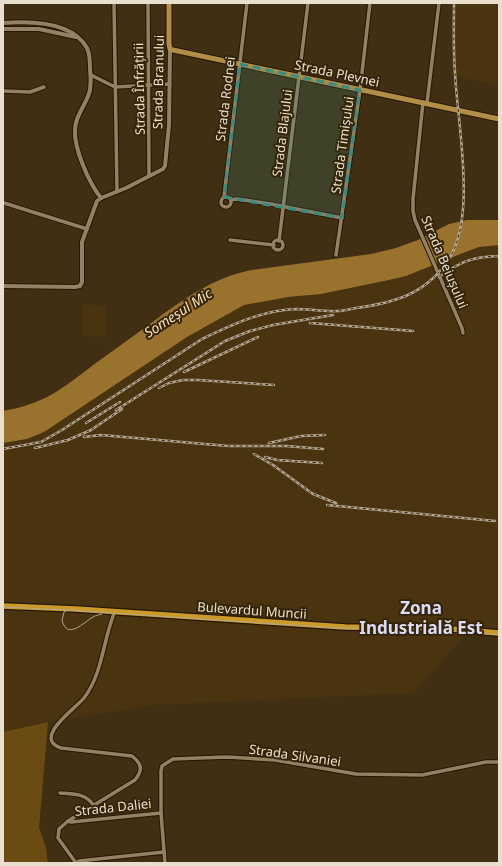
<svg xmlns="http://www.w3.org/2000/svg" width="502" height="866" font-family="'Noto Sans',sans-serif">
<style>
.built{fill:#49340f}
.green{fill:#6a4c13}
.water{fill:#99732e}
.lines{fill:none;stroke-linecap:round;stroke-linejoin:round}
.minor-casing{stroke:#261600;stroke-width:5.5}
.tertiary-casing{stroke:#261600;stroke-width:6}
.secondary-casing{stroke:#261600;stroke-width:7}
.primary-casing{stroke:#261600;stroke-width:8}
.minor{stroke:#948162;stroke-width:3.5}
.tertiary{stroke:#948162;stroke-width:4}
.secondary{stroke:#b08e45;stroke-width:5}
.primary{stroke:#cc9b27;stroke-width:5.5}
.tram{stroke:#b3a692;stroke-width:1}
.rail-casing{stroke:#b3a692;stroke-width:2.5}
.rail{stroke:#352507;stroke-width:1;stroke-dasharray:3;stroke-linecap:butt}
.marked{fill:#3b8b81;fill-opacity:0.2;stroke:#3b8b81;stroke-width:3;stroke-dasharray:8 5;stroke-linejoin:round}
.labels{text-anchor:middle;stroke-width:4;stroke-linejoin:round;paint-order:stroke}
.street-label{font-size:13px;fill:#eadfcf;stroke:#352507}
.water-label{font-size:14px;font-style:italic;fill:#fae0b7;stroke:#352507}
.district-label{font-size:17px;font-weight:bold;fill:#dcdaf7;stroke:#352507}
</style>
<rect width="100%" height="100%" fill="#402f12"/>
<g class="built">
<polygon points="454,3 499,3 499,85 452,76"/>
<polygon points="499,245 499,630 472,628 413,693 155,705 48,722 3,732 3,443 27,439 44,432 180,341 244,305 260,301 333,292 389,280 406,276 468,251 479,247"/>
<polygon points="82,304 106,306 107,337 82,336"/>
</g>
<polygon class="green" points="48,722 39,828 46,848 48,863 3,863 3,732"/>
<path class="water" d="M467,220h32v25l-20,2 -11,4 -62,25 -17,4 -68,14 -33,3 -44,8 -57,32 -143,95 -17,7 -24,4v-32c42,-7 60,-23 93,-48 18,-13 36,-26 54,-39 31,-23 63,-47 102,-54l119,-16 25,-6 22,-8 31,-16z"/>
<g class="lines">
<g class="minor-casing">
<g id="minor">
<polyline points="114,3 117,192"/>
<polyline points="148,3 149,176"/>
<polyline points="91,75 115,87 170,84"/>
<polyline points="3,91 30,92 44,87"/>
<polyline points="423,102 413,199 413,211 415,220 462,328 463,333"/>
<polyline points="427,103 439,3"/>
<circle cx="226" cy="202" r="5"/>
<polyline points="224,197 247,3"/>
<polyline points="231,200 237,199 271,204 342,218"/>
<polyline points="4,203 87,229"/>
<polyline points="230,240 274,245"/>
<circle cx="278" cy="245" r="5"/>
<polyline points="279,241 308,3"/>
<polyline points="336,255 360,90 370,3"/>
<path d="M60,793c13,1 26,0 34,13"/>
<polyline points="68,821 71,822 161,813"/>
<path d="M76,863l-18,-25 1,-9 9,-8 67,-41c8,-10 7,-16 -3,-24l-71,-8c-29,-10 14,-39 23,-50 19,-25 19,-59 31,-87"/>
<polyline points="76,863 79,861 164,852"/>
<polyline points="165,863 161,813 161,771 162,766 173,759 227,757 275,760 356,774 422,775 486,762 499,762"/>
</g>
</g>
<g class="tertiary-casing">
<g id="tertiary">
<path d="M3,23c26,-2 69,-2 84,25 3,6 3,14 3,21 1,7 1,14 0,21 -3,14 -15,25 -15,40 -1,19 14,53 26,68"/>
<polyline points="3,29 39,29 76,37"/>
<polyline points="101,198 126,188 163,169 165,166 169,125 170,49"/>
<polyline points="3,286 75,287 80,286 82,282 82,242 97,201 101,198"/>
</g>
</g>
<g class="secondary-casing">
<polyline id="secondary" points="169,3 169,44 170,49 173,50 499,119"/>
</g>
<g class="primary-casing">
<polyline id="primary" points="3,606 76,609 345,627 439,628 499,633"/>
</g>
<use href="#minor" class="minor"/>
<use href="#tertiary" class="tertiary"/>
<use href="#secondary" class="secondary"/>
<use href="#primary" class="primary"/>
<g class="tram">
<polyline points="3,607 67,610 335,628 438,630 499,635"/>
<path d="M69,609l-5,3 -2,8c5,21 22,2 31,-3 3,-2 6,-2 9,-3"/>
</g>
<g class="rail-casing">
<g id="rail">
<path d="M439,277c22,-16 33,-20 60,-21"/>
<polyline points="310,323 413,331"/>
<polyline points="184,372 258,337"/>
<polyline points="159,388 169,383 183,380 198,380 274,385"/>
<polyline points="116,410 225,341 250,331 273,325 333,315"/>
<polyline points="86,423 120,402"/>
<polyline points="84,437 101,435 228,446 286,446 323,449"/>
<polyline points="269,443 301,436 325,435"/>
<polyline points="35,448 68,440 91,430 122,409"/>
<path d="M3,449l38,-7 21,-12 140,-91c29,-14 61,-29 94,-30 14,0 28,3 42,2 6,0 12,-2 18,-3 37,-5 68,-13 91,-46 31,-43 10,-139 8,-190 -2,-23 -1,-46 -1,-69"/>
<polyline points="254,454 273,465 313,494 336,503"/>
<polyline points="265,457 277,460 322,463"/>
<polyline points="327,505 495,521"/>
</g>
</g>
<use href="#rail" class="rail"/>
</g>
<path class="marked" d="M240,64l120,26 -18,128 -118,-21z"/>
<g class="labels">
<g class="street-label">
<text transform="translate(337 73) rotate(12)" y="5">Strada Plevnei</text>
<text transform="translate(158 82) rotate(-89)" y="5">Strada Branului</text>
<text transform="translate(139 89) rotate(-91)" y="5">Strada Înfrățirii</text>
<text transform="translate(225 99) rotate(-83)" y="5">Strada Rodnei</text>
<text transform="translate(282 133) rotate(-83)" y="5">Strada Blajului</text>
<text transform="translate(342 145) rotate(-82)" y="5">Strada Timișului</text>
<text transform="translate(445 262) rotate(67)" y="5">Strada Beiușului</text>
<text transform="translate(252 610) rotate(4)" y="5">Bulevardul Muncii</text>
<text transform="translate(295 755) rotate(8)" y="5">Strada Silvaniei</text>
<text transform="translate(113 807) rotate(-6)" y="5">Strada Daliei</text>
</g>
<g class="water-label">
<text transform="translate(178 313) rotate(-33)" y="5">Someșul Mic</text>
</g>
<g class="district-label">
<text x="421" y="614">Zona<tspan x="421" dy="20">Industrială Est</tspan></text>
</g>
</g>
<rect width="502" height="866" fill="none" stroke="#eadfcf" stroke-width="8"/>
</svg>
